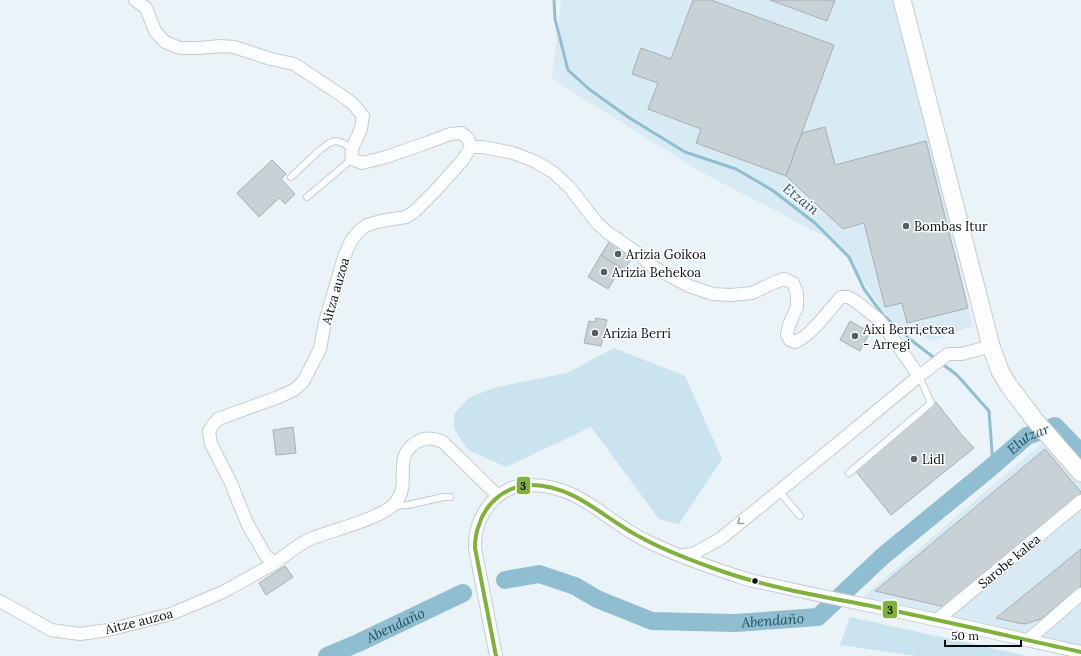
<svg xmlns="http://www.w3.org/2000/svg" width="1081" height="656" font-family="Lora,serif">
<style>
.built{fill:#d8ebf4}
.green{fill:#c9e3ef}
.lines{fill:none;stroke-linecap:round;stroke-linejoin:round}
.stream{stroke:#91bdd0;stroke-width:3}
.river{stroke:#91bdd0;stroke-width:18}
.building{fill:#c8d1d5;stroke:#a6aeb2}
.lane-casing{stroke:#c4ccd1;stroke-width:8}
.street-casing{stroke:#c4ccd1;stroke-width:14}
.secondary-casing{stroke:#c4ccd1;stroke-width:19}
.lane{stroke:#fcfdfe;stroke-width:6}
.street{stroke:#fcfdfe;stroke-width:12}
.secondary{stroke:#fcfdfe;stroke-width:17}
.bus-1-casing{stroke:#fff;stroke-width:7}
.bus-1{stroke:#80b03e;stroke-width:4}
.oneway{stroke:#999da0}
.poi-dot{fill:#555e62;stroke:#fff;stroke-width:1.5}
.bus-dot{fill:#050e12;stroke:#fff;stroke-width:1.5}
.labels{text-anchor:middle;stroke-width:3;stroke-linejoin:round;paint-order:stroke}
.poi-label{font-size:13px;fill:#050e12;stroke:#fff;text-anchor:start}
.street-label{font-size:13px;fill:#050e12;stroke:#fff}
.water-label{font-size:14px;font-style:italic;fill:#1b4d60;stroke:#fff}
.line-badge{stroke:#fff;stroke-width:1.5}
.pale-badge-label{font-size:11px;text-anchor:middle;font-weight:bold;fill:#111}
</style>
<rect width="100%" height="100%" fill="#eaf3f7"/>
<g class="built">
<polygon points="561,0 895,0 930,135 973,326 932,341 908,330 888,318 837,243 699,171 552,79"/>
<polygon points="1064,424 1081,441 1081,656 852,606"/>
</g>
<g class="green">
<polygon points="614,348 685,376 722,459 679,524 659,519 591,427 506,467 468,450 454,429 454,414 470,397 497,387 567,373"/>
<polygon points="850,617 1027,656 916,656 840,645"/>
</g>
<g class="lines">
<g class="stream">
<polyline points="554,0 555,19 568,70 589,89 628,117 685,152 736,169 772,190 815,223 849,257 864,289 883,315 911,340 937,360"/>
<polyline points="941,363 957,375 989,411 993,465"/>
</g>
<g class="river">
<path id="s1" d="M505,580l34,-6 36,12 22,13 55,22 83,2 83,-6 65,-61 106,-87 38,-33 28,-10 26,27"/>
<path id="s2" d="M327,656l31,-13 105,-50"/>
</g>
</g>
<g class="building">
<polygon points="693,0 711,0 834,45 786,176 696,143 701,129 648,109 658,83 632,74 641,48 671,59"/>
<polygon points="770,0 835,0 827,21"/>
<polygon points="825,127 835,165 926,141 968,308 907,323 902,303 885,307 864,223 843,229 786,176 802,133"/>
<polygon points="272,160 286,174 281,179 295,194 285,204 279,198 259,217 237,193"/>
<polygon points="612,237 636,252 624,270 601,255"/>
<polygon points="601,255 621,268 608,289 588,277"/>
<polygon points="596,318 607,320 601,346 584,343 589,321 595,322"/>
<polygon points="850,321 870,332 860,351 840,340"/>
<polygon points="936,402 961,434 974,448 891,515 855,470"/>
<polygon points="293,427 296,453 276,455 273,430"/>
<polygon points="1045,449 1081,492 1081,495 945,607 875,591"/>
<polygon points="1081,549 1081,586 1041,619 1025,624 1018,623 996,618"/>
<polygon points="285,566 293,577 266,595 259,583"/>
</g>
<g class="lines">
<g class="lane-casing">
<g id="lane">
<path d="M291,177c7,-6 34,-34 41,-35 7,-3 14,3 20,7"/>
<polyline points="307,197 352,159"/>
<polyline points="849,473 931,403 919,376"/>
<polyline points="779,491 800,516"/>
<polyline points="393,506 408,505 443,497 450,497"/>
</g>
</g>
<g class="street-casing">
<g id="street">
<path d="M135,0l11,8 9,23 10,11 15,6h19l22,-2 13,1 37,12 23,5 50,33 9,7 10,12c-1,4 -1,8 -2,12 -3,11 -12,20 -9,31l10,4 24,-6 43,-15 21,-8 11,-1 7,5 3,9 -9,14 -27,30 -21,21 -8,5 -25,4 -14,4 -8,6 -8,10 -7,16 -19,65 -5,27 -17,33 -9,8 -18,8 -58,21 -6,7 -3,5 2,13 20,39 5,13 12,29 18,31 9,7c12,-9 24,-20 38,-25 22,-9 69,-19 83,-36 16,-20 -5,-45 21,-60 8,-5 18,-4 26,0l55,54"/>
<path d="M471,147h12l30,6 21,8 19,11 17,16 27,35 10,9 33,23 13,12 36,19 24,8 17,1 22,-2 21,-10 11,-4 9,4 4,10v14l-8,18 -2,10 3,5 5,2c18,-8 32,-30 46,-45h7l6,3 24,19 9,11 32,46"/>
<polyline points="681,555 693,554 720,539 831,449 919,376 948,354 962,354 991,346"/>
<polyline points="0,601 51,630 80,634 108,630 171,614 223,592 275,563"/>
<polyline points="937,620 1081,501"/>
<polyline points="1028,640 1081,594"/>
<path d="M496,656l-21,-108c-1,-32 22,-64 56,-63 48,1 70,31 108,52 32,17 67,29 101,40 11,4 22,6 33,8 30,7 59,13 89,19 73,15 146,32 219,48"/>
</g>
</g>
<g class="secondary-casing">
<polyline id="secondary" points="902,0 991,346 1000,371 1009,386 1034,419 1081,473"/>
</g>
<use href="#lane" class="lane"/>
<use href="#street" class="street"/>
<use href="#secondary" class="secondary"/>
<g class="bus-1-casing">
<path id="bus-1" d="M496,656l-21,-108c0,-8 1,-16 4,-23 7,-23 28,-40 53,-40 44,1 71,33 108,52 27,15 58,26 87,36 48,16 99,24 149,34 68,14 137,30 205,45"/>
</g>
<use href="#bus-1" class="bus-1"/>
</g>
<defs><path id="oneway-chevron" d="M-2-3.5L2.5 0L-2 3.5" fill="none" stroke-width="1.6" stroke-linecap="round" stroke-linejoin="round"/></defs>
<use class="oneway" href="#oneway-chevron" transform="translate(740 522) rotate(141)"/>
<g class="poi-dot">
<circle cx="906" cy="226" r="4"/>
<circle cx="618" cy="254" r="4"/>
<circle cx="604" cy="272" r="4"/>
<circle cx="595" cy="333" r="4"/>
<circle cx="855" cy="336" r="4"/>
<circle cx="914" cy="459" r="4"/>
</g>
<circle class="bus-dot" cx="755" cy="581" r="3.5"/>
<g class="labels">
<g class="poi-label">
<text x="914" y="231">Bombas Itur</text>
<text x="626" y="259">Arizia Goikoa</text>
<text x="612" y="277">Arizia Behekoa</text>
<text x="863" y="334">Aixi Berri,etxea<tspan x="863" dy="15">- Arregi</tspan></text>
<text x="603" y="338">Arizia Berri</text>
<text x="922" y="464">Lidl</text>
</g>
<g class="street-label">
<text transform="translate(335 291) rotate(-74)" y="5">Aitza auzoa</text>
<text transform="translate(1009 561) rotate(-40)" y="5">Sarobe kalea</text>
<text transform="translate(139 621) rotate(-14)" y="5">Aitze auzoa</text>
</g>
<g class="water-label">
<text transform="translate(801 199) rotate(38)" y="5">Etzain</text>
<text dy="5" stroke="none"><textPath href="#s1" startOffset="600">Elutzar</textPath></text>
<text dy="5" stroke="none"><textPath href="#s1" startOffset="278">Abendaño</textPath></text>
<text dy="5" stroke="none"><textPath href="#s2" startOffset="75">Abendaño</textPath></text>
</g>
</g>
<g class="line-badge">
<rect x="516" y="476" width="15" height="19" rx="4" fill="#80b03e"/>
<rect x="882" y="600" width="16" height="19" rx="4" fill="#80b03e"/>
</g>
<g class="pale-badge-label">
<text x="523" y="490">3</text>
<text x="890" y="614">3</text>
</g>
<path d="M945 640v6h76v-6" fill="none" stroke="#050e12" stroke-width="2"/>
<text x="951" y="640" font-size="12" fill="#050e12" stroke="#ffffff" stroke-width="3" paint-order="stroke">50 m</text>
</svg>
